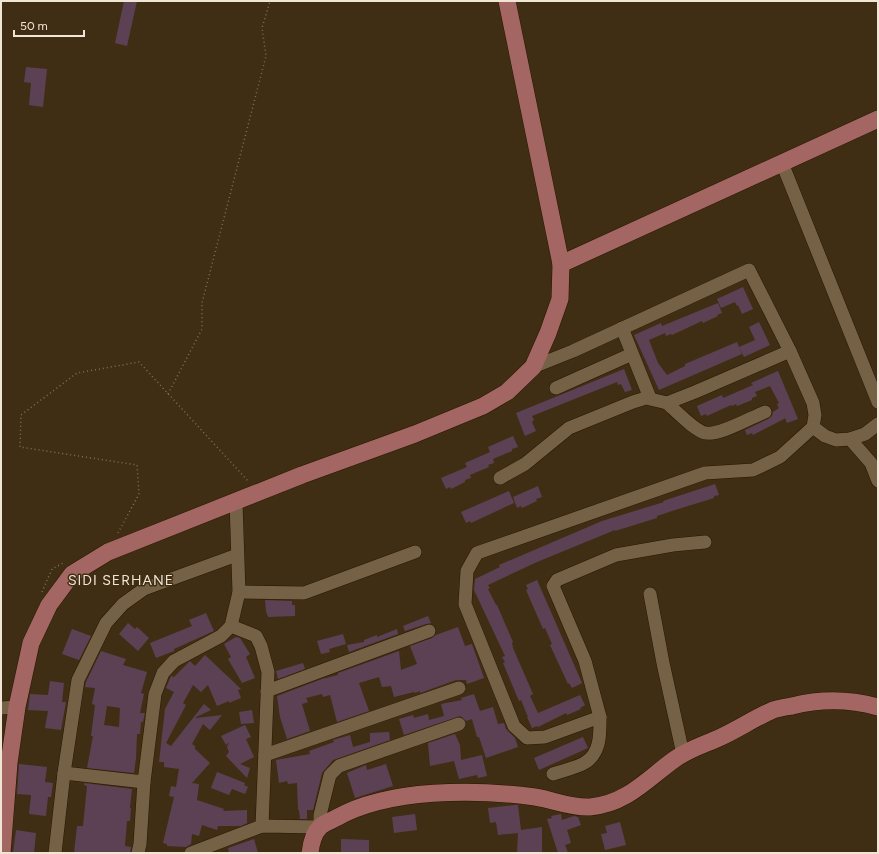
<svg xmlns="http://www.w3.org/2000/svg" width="879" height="854" font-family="Figtree,sans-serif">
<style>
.building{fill:#5c4155;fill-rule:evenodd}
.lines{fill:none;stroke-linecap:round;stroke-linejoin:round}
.minor-casing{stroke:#271600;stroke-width:14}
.major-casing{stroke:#271600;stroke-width:18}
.path{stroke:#7f7059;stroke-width:1.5;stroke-dasharray:1 3;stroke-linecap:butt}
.minor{stroke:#756145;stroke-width:13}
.major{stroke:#a46663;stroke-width:17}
.labels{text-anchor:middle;stroke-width:3;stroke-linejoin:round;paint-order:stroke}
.quarter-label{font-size:14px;letter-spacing:1px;fill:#f1e6d6;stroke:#402e14}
</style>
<rect width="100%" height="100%" fill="#402e14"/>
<g class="building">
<polygon points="124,1 137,1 127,46 115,43"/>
<polygon points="26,67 47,69 43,107 29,105 31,83 24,82"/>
<polygon points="743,287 753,309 742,314 738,305 737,306 735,302 721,308 717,299"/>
<polygon points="718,303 722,313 717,315 718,316 703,323 702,321 672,335 671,334 666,336 665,333 649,340 658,363 667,375 685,366 685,364 737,342 742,354 659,390 634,335 661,323 662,326"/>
<polygon points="759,322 770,345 744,357 739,347 755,340 749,327"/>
<polygon points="624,369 632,390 625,392 621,384 618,385 617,382 532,416 534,420 532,422 536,431 525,436 516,413"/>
<polygon points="778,371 798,419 787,423 785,418 784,419 753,435 752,433 747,435 745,430 768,419 772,416 773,412 779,408 777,404 779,403 770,386 755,392 757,396 752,398 752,400 737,406 736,404 732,406 731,405 707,416 706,414 701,416 697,406 722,395 723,398 753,385 751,383"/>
<polygon points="513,436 518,447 512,449 512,451 493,459 494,463 488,465 489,467 470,475 471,478 465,480 465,482 451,489 450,487 446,489 441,478 467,467 465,463 490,452 488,447"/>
<polygon points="715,484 719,495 714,496 714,498 672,511 657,516 657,518 615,531 615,530 537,562 488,585 490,588 488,589 496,605 497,605 513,642 512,643 513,648 533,694 530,696 538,713 580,695 585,705 580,708 581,709 567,715 566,713 538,727 537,726 532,728 527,717 528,717 521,700 519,701 503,663 505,662 502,657 505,656 474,590 475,579 500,567 499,565 602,521 664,502 663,501"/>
<polygon points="538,486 542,497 536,499 537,501 522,508 521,506 517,508 513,497"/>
<polygon points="509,491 514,503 471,523 470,521 466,523 461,512"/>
<polygon points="537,580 582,683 572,688 569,683 568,684 550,645 552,644 545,628 543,629 526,590 528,589 526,585"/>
<polygon points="265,600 292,601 292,605 295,605 295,616 268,617 266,611"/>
<polygon points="206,613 214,631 174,649 174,651 156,658 150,643 192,626 189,620"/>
<polygon points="428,616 431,623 426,624 405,631 403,626"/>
<polygon points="128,623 135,629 137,627 149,638 138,651 119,634"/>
<polygon points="458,627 465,646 472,644 484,678 467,684 466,680 456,680 420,693 420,691 415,693 414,692 394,697 391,686 382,687 379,677 359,683 369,711 337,722 330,695 323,697 322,694 306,698 308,702 302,704 310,731 287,739 280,717 277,696 322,679 338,675 338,673 399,651 401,670 417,664 410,646 432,638 436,635"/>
<polygon points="72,629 91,636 79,660 62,654"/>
<polygon points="397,629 398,634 349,652 347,645 364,642 364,640 377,635 377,637"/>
<polygon points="343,634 346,644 329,649 330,652 321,654 317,641"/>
<polygon points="236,637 240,638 250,654 246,657 255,678 242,683 228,659 231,657 224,644"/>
<path d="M101,651l25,8 -3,6 24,7 -6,21 3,1 -4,19h5l-2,9h-2l-1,12h-3l-1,24 -2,15 -47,-5 6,-32h-2l4,-31 -3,-1 3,-16 -10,-1 1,-5zM107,706l13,2 -1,19 -15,-2z"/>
<polygon points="205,655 241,689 238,690 241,698 229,703 229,701 217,706 208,685 201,692 193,685 183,703 186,705 166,743 171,746 204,704 211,710 196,717 196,718 222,715 210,730 203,724 192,744 195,746 195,749 210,763 192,783 199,784 197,800 224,809 223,811 247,810 247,823 241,826 218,826 217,830 202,825 199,836 192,834 191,844 186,847 167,846 167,844 163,843 174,797 169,796 171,786 176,787 179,769 164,767 164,762 159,762 165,709 174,692 166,688 171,676 174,677 190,661 195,666"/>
<polygon points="303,663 305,669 278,679 276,671"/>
<polygon points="50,681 64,683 62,702 66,702 61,730 45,728 48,711 28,710 30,694 48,695"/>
<polygon points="474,694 480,711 493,707 498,724 504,723 506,729 515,738 518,747 486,758 479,737 477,737 472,719 466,721 460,716 404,735 399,719 413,715 414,718 428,714 429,720 444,716 441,704 462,700 461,698"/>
<polygon points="252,710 254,723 241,724 239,712"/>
<polygon points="245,725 251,737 246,739 254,757 240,764 250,768 247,778 226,756 229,752 227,747 229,742 226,745 221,736"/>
<polygon points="389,732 390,740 333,760 322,773 313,810 307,810 307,819 300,819 299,810 298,810 297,783 288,784 287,781 279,783 276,760 310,754 309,751 334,742 333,740 350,735 353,747 370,742 370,733"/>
<polygon points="455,734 460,745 461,760 482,755 487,776 478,778 477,775 459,779 454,761 430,766 428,743"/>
<polygon points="583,737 588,748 539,770 534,758"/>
<polygon points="19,764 47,767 45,782 53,783 51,797 48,797 46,816 29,814 31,795 17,794"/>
<polygon points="386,764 393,786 355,798 347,773 342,775 366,765 367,770"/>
<polygon points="217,772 245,783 244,785 248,787 245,794 232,789 229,795 211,788"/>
<polygon points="84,783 132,789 130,808 131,808 130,821 127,821 125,846 131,847 130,853 74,853 77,826 83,826 87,786 84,785"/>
<polygon points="515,805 518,805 521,830 542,827 542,853 517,853 518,833 498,835 496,822 490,823 488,808"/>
<polygon points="415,814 417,830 394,833 392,817"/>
<polygon points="561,814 562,820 574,816 578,817 581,825 567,830 571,843 565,845 568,853 558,853 547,819 552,818 551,816"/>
<polygon points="620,822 626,845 605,850 601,834 607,833 605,826"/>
<polygon points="16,830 36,833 34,853 13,853"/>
<polygon points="254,839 258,853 229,853 228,848"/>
<polygon points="341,839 369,840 369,853 341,853"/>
</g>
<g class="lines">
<g class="minor-casing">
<g id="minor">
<polyline points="782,163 878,402"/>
<polyline points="622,328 650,398"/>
<polyline points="533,367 573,351 749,270 790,351 813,403 815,415 813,427 780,457 753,470 705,473 477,553 467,571 465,604 514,726 527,738 545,737 600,717 585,661 553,586 557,580 616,555 673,545 705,542"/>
<polyline points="556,388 632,354"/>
<path d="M667,403c8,7 29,29 39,30 13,3 46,-16 59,-21"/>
<polyline points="813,427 825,436 836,440 850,439 865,434 878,424"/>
<polyline points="850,439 871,463 878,481"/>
<polyline points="500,478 525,464 569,428 633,402 646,398 667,403 695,392 790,351"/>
<polyline points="239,592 304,593 415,552"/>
<polyline points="650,594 663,663 683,754"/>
<polyline points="231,626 256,636 261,646 268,672 262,826"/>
<polyline points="267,691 429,631"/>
<polyline points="1,708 17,707"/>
<polyline points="265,755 459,688"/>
<polyline points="64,773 144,782"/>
<path d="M553,774c9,-3 26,-7 33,-12 15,-10 14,-29 14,-45"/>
<polyline points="55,853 64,773 78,680 106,623 123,604 144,589 237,555"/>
<polyline points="138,853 140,844 144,782 155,694 163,673 174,661 221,636 231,626 239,592 236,502"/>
<polyline points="191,853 262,826 320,827 320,815 330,775 339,766 459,724"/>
</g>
</g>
<g class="major-casing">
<g id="major">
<polyline points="561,264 878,119"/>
<polyline points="2,853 9,763 17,707 31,643 49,605 72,574 108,552 302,475 415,434 483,406 507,392 533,367 548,333 560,299 561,264 507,1"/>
<path d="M310,853c1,-9 3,-19 10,-26 4,-4 11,-6 16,-9 53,-30 140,-29 199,-21 19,3 35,11 55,10 37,-3 58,-29 85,-48 14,-10 31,-15 46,-22 17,-8 34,-19 52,-27 6,-2 13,-3 19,-4 28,-7 57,-7 86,1"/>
</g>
</g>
<g class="path">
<polyline points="168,394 202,329 202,303 266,56 262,28 270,1"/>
<polyline points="118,533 139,494 137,465 20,447 21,415 77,373 139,362 249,482"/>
<polyline points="42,592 52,569 65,562"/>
</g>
<use href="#minor" class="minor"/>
<use href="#major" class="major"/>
</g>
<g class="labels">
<g class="quarter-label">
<text x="121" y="585">SIDI SERHANE</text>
</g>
</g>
<rect width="879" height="854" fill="none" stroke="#f1e6d6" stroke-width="4"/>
<path d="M14 30v6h70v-6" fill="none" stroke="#f1e6d6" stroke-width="2"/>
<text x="20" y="30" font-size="12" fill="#f1e6d6" stroke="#402e14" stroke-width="3" paint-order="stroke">50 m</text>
</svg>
